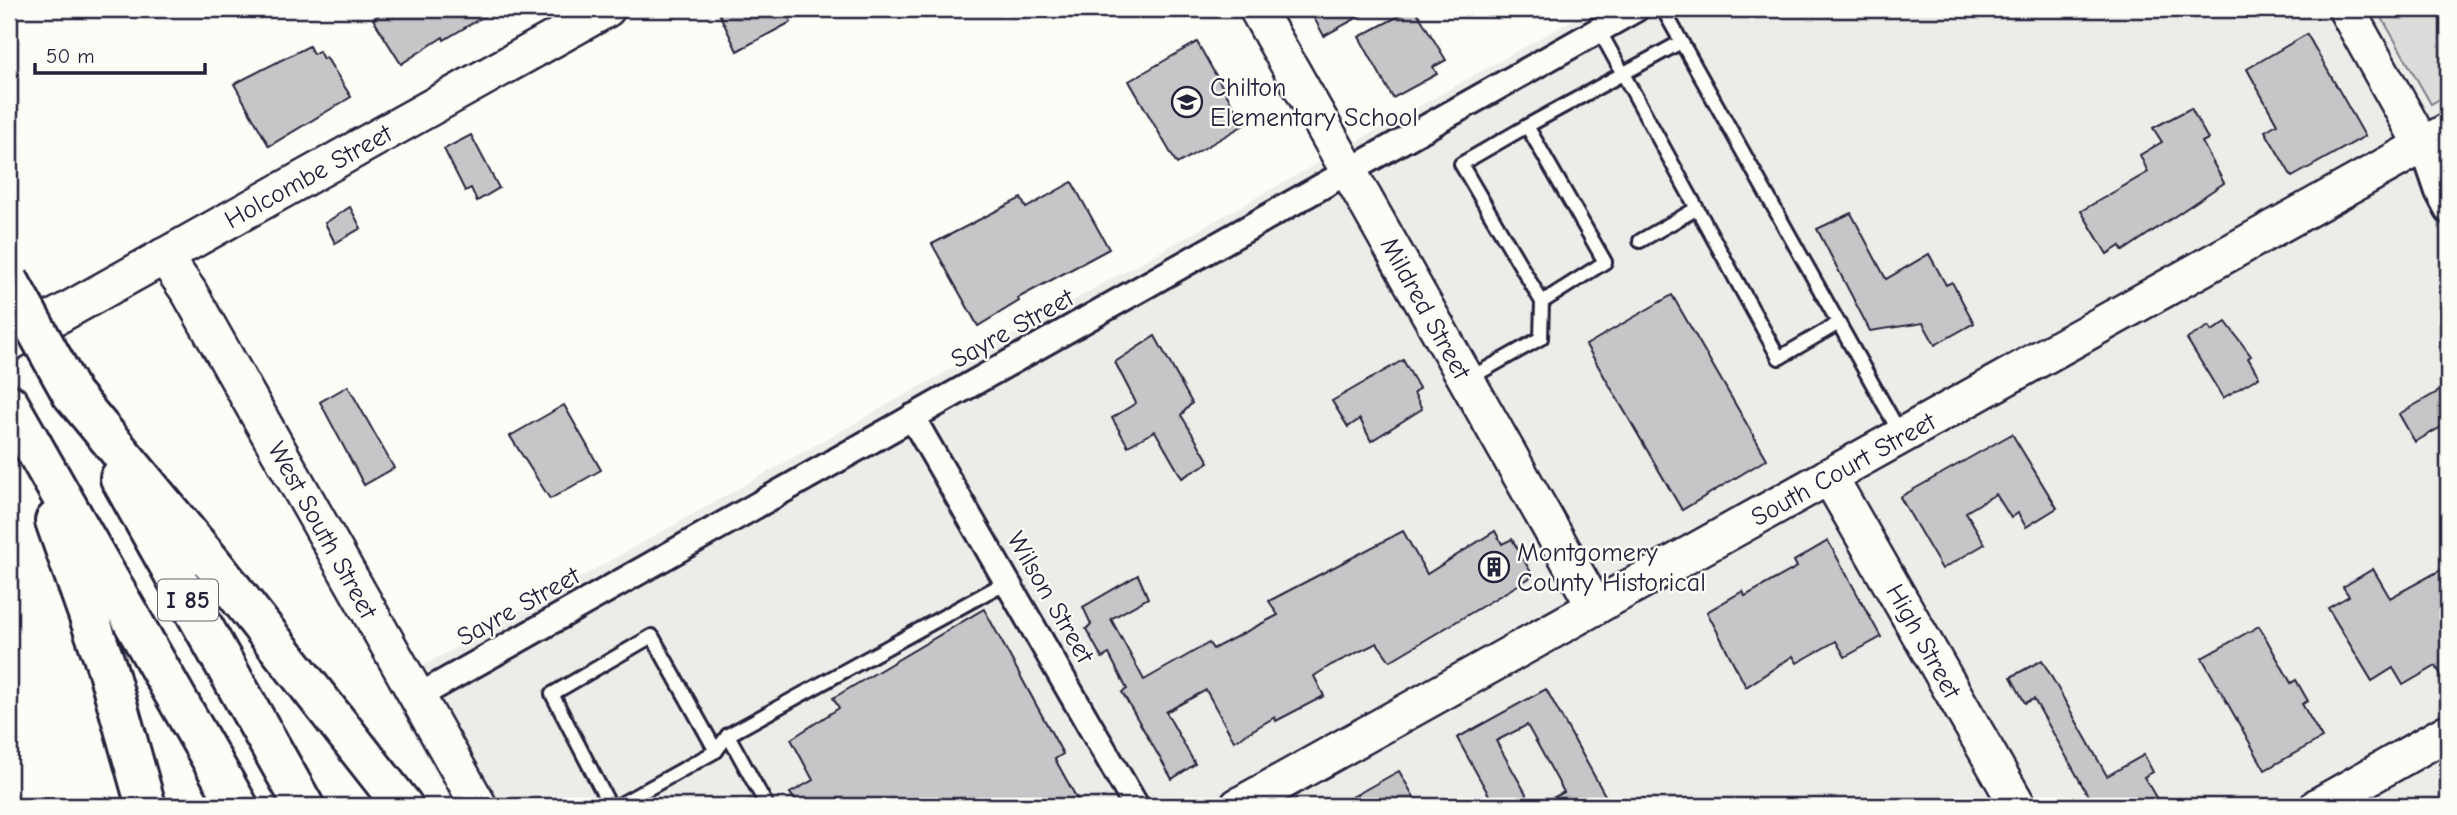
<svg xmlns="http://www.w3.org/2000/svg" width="2457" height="815" font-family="'Comic Neue',sans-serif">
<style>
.built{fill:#ecece9}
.green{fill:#dddcdb;stroke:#807f8b;stroke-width:2}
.building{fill:#c6c6c8;stroke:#22223b;stroke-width:2}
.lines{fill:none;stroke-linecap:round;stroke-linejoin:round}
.lane-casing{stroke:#22223b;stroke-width:18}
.street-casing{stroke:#22223b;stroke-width:30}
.secondary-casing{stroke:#22223b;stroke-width:40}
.highway-casing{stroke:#22223b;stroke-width:44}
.lane{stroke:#fdfcf7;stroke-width:12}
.street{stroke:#fdfcf7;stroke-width:24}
.secondary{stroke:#fdfcf7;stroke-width:35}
.highway{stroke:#fdfcf7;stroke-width:38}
.highway-bridge-casing{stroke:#22223b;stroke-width:44;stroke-linecap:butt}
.highway-bridge{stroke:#fdfcf7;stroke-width:38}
.labels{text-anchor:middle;stroke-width:5;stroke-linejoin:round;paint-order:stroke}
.shield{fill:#fdfcf7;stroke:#646373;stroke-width:2}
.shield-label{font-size:24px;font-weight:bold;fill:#22223b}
.poi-label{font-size:26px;fill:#22223b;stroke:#fdfcf7;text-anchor:start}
.street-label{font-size:26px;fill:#22223b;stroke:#fdfcf7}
</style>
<rect width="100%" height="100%" fill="#fdfcf7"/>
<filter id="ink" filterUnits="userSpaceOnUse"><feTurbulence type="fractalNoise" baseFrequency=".0143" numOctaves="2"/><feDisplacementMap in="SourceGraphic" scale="14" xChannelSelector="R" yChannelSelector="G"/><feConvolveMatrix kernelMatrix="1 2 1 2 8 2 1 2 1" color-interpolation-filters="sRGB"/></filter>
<g filter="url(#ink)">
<polygon class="built" points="1592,9 2448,9 2448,806 454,806 387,686"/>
<polygon class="green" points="2377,9 2448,9 2448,94 2431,104"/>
<g class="building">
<polygon points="388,9 496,9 444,40 443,37 401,64 373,19"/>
<polygon points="717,9 784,9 791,22 737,51"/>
<polygon points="1309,9 1373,9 1324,36"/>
<polygon points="1412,9 1415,9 1446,60 1433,67 1437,74 1393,98 1359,37"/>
<polygon points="2307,34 2365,136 2292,177 2265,131 2277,124 2247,69"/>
<polygon points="1197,42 1244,125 1177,164 1129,81"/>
<polygon points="309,46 313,54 319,51 323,59 326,57 351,97 269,146 234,84"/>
<polygon points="2191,108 2208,139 2202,142 2224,183 2123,251 2120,246 2107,254 2081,211 2148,172 2140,155 2162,142 2153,128"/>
<polygon points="471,135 499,188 477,201 471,188 465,191 444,149"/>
<polygon points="1072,182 1109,249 1018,298 1019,301 978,326 932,244 1021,198 1026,208"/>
<polygon points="350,207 361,228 335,243 325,223"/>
<polygon points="1851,213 1886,279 1929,254 1946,285 1952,282 1974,323 1935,345 1923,323 1870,331 1817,229"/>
<polygon points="1672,295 1767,459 1682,510 1586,345"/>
<polygon points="2226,322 2251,356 2248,358 2259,377 2223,398 2187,339 2209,326 2212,331"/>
<polygon points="1155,336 1192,403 1181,415 1209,462 1182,478 1155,431 1128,446 1112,418 1136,403 1115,362"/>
<polygon points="1403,360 1419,388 1414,393 1422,409 1371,441 1360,419 1348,427 1332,401"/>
<polygon points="348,386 394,468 364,485 320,402"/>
<polygon points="2448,386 2448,423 2415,442 2399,414"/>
<polygon points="564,405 601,470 550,499 510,436"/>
<polygon points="2012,434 2057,508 2026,527 2018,513 2011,518 1996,494 1966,512 1985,544 1942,569 1900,497"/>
<polygon points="1403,531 1427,574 1495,531 1502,544 1512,539 1533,576 1390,661 1377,643 1331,665 1314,676 1324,696 1276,721 1275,717 1234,741 1206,690 1166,712 1195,764 1172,779 1122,692 1127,689 1109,654 1102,658 1086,629 1091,624 1083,607 1138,575 1148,598 1111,619 1144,680 1209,643 1213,649 1278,615 1269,601"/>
<polygon points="1828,541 1881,637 1845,657 1836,641 1797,663 1793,656 1746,687 1707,612 1743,591 1745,596 1797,567 1794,561"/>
<polygon points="2448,566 2448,688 2436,666 2403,685 2393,668 2372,681 2328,608 2349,596 2343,587 2373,569 2390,598"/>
<polygon points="984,609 1063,754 1055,759 1081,806 799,806 790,793 813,780 791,739 839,708 833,698"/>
<polygon points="2259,626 2291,683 2296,680 2308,701 2302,704 2322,738 2265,770 2202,658"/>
<polygon points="2042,660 2107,776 2144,755 2153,772 2144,777 2161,806 2094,806 2034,699 2025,703 2011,677"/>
<polygon points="1546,689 1611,806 1538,806 1564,792 1527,725 1496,741 1533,806 1495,806 1457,738"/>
<polygon points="1399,771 1419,806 1336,806"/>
</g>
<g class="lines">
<g class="lane-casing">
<g id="lane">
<polyline points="1663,9 1900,433"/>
<polyline points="1599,30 1779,358 1837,324"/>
<polyline points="1527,126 1681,42"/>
<polyline points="1640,241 1696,209"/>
<polyline points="1470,378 1541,338 1542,302 1461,164 1527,126 1605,262 1542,302"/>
<polyline points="610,806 552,694 652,636 716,751 728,735"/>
<polyline points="617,806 716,751"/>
<polyline points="767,806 728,735 1008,581"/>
</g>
</g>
<g class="street-casing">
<g id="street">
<polyline points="2422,145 2438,192 2448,211"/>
<polyline points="912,417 1136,806"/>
<polyline points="417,697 1636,9"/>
</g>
</g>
<g class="secondary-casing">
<g id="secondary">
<polyline points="1257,9 1595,607"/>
<polyline points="2346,9 2422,145"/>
<polyline points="164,256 189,292 479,806"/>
<polyline points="9,343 607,9"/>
<polyline points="1829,476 2018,806"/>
<polyline points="1238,806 2448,131"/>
<polyline points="2318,806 2448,732"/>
</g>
</g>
<g class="highway-casing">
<g id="highway">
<polyline points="72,394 212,563 403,806"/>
<polyline points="9,404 238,806"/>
<polyline points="120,478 304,806"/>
<polyline points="55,521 107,668 146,806"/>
</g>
</g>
<use href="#lane" class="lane"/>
<use href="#street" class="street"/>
<use href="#secondary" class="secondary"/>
<use href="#highway" class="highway"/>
<g class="highway-bridge-casing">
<polyline id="highway-bridge" points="9,281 72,394"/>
</g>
<use href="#highway-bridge" class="highway-bridge"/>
</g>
</g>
<defs>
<g id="school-ring" transform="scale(1.575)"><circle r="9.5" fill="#fdfcf7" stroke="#22223b" stroke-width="1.5"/><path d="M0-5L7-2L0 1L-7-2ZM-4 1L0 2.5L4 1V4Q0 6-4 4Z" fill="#22223b"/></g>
<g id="building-ring" transform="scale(1.575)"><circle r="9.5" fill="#fdfcf7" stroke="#22223b" stroke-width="1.5"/><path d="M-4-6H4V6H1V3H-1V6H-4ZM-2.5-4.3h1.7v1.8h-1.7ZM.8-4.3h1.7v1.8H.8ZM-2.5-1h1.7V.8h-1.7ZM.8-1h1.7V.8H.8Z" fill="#22223b"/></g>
</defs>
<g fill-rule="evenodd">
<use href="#school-ring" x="1187" y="102"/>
<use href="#building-ring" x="1494" y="567"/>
</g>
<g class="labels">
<rect class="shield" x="158" y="579.5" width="60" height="41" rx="5"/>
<g class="shield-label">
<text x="188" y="608">I 85</text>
</g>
<g class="poi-label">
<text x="1210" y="96">Chilton<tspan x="1210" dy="30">Elementary School</tspan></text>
<text x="1517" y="561">Montgomery<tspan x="1517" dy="30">County Historical</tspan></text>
</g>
<g class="street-label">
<text transform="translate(308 176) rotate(-29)" y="9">Holcombe Street</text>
<text transform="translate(1426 308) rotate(61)" y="9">Mildred Street</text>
<text transform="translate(1012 328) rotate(-29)" y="9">Sayre Street</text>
<text transform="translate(1843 469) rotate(-29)" y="9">South Court Street</text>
<text transform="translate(323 530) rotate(61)" y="9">West South Street</text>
<text transform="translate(1051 597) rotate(60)" y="9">Wilson Street</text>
<text transform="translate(518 606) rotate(-29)" y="9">Sayre Street</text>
<text transform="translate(1924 641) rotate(61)" y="9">High Street</text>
</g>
</g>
<rect width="2457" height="815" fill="none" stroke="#fdfcf7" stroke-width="35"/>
<rect x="18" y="18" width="2422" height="780" fill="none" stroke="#22223b" stroke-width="2.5" filter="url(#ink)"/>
<path d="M35 63v10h170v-10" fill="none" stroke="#22223b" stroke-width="3.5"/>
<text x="46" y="63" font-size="21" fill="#22223b" stroke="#fdfcf7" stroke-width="5" paint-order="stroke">50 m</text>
</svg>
